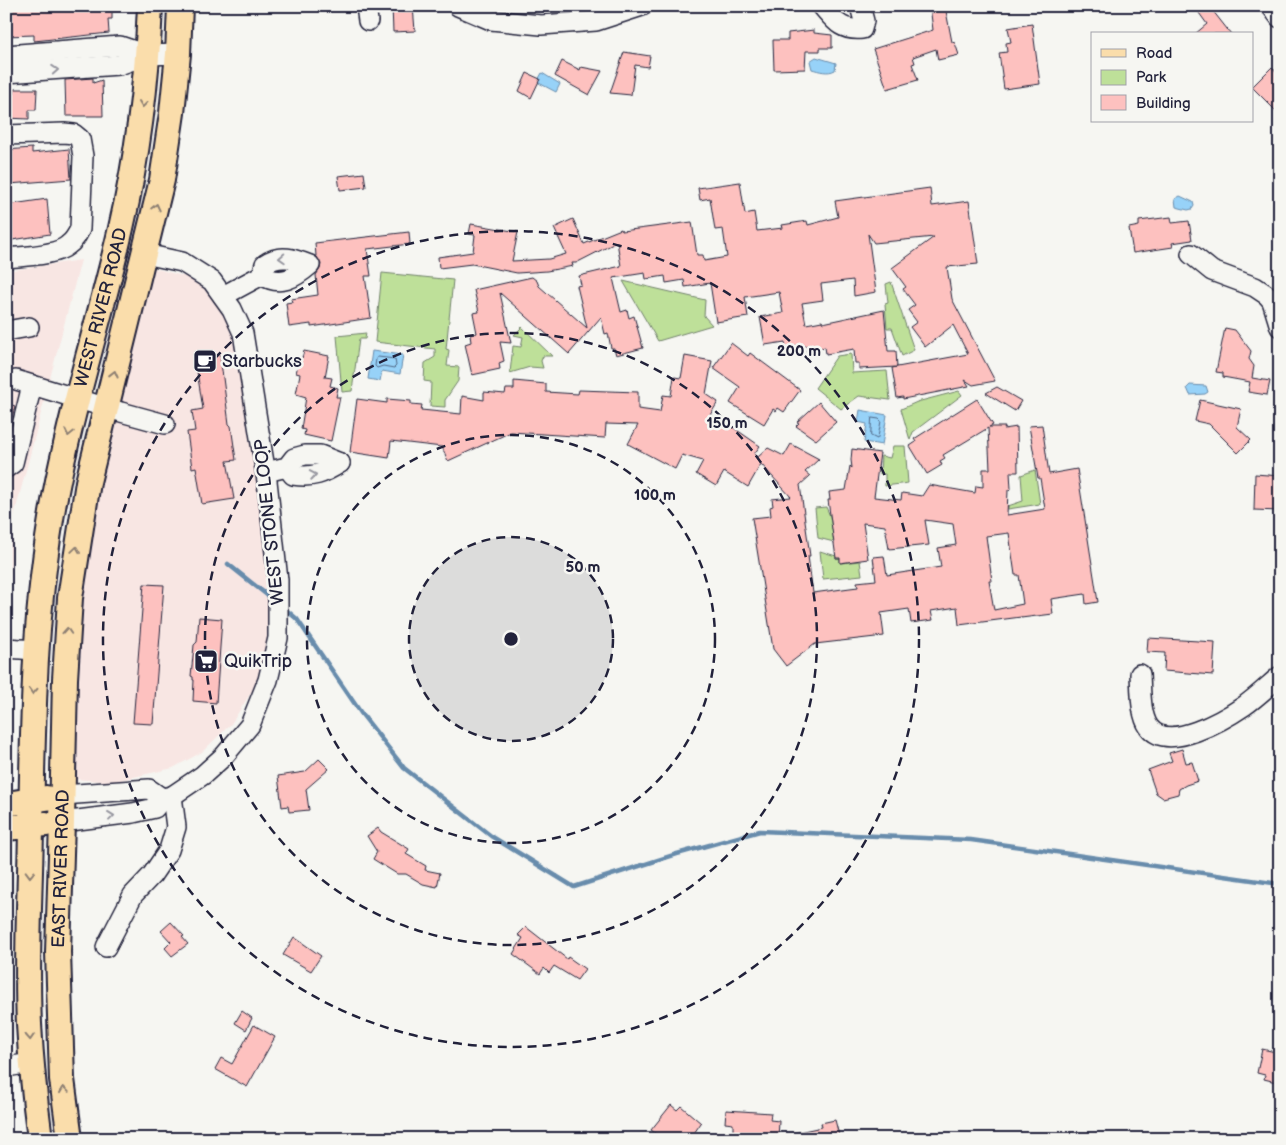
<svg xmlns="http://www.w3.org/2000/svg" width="1286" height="1145" font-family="'Balsamiq Sans',sans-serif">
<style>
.built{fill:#f8e6e3}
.green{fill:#bee099;stroke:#70816a}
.water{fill:#97d2f8;stroke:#688cac}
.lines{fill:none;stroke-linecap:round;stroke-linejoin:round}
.shore{stroke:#516887;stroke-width:1}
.stream{stroke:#688cac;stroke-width:4.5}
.building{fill:#fdc1bf;stroke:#22223b;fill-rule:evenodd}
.minor-casing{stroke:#22223b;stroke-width:22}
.major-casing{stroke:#22223b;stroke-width:28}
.minor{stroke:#f6f6f2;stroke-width:19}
.major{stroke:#faddab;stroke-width:24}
.oneway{stroke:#9797a0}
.oneway2{stroke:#8e8073}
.ring{fill:none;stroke:#22223b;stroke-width:2.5;stroke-dasharray:9 6}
.labels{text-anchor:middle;stroke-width:5;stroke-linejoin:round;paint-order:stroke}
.street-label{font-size:18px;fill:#22223b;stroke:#f6f6f2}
.poi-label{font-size:18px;fill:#22223b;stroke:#f6f6f2;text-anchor:start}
.centre{fill:#22223b;stroke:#f6f6f2;stroke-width:2.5}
.ring-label{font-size:15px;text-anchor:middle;font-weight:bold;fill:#22223b;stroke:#f6f6f2;stroke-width:5;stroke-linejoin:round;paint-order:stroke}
</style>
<rect width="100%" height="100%" fill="#f6f6f2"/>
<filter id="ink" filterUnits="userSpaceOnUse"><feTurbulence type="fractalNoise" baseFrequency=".02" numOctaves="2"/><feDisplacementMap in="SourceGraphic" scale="10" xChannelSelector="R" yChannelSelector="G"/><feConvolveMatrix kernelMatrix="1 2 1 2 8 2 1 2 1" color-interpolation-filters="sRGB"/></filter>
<g filter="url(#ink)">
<g class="built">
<polygon points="81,260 14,516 6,639 6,271"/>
<polygon points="154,268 190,278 212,295 229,322 240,364 268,550 271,618 270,648 254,688 231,724 202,752 173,768 112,782 74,779 76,653 88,548 103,468"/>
</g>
<g class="green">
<polygon points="382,273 453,280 446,349 449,350 447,366 459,367 458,381 445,400 445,407 430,406 431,382 424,381 425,363 435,357 435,349 375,342"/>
<polygon points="623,281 705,300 704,316 712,325 658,341"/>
<polygon points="891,282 914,350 902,356 892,328 887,328 885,304 888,303 886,284"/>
<polygon points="522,327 552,356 543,356 541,361 543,368 530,367 510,373 513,346 521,347 523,337 514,335"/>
<polygon points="366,333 365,339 359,339 352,391 342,392 337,336"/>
<polygon points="851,354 852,373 887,371 890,400 859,396 841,409 815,388 837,356"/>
<polygon points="959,391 962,395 913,432 910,440 901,409 917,402"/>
<polygon points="893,446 905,446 908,483 885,486 885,474 880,474 881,456 890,458"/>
<polygon points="1035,470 1040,504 1008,509 1008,506 1023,501 1021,475"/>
<polygon points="826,507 830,516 834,542 818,538 815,508"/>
<polygon points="820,551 836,556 836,558 840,558 840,563 860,561 862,575 823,579"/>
</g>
<g class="water">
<path d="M816,57l20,6 -1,7c-7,4 -16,1 -23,-1l-2,-8z"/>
<polygon points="542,73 560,84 556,92 537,82"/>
<polygon points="1180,196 1193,202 1194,206 1192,209 1188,210 1176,207 1175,199"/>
<polygon points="372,351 403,355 400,374 382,371 380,381 368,379"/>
<polygon points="1190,385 1206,386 1208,392 1205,394 1190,395 1187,388"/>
<polygon points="860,410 887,415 882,445 864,442 867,424 858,422"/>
</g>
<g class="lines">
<g class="shore">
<polygon points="378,357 395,359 396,366 394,368 383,366 377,368 375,366 376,359"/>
<polygon points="872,418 879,419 881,421 878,437 877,439 871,436"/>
</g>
<g class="stream">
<polyline points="228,564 272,599"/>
<polyline points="284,608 297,619 361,713 404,768 491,836 574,887 677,854 760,831 971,840 1280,884"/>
</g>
</g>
<g class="building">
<polygon points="6,6 112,6 112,19 108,19 109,33 34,41 34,35 6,36"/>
<polygon points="392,6 413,6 415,31 393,32"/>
<polygon points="930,6 945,6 952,42 955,43 959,55 938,60 936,49 913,57 915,63 912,64 918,80 887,89 873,49 933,30"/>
<polygon points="1194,6 1209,6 1231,34 1195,34 1207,24"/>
<polygon points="1032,24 1040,84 1004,89 999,53 1007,52 1006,43 1011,42 1008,28"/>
<polygon points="814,30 814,33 832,35 832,48 820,48 820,51 806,51 805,69 774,70 773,40 788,40 788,33"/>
<polygon points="624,52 650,56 648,67 635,65 631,95 610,93"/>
<polygon points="562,61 580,70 581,67 602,71 589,95 555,76"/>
<polygon points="1272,67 1280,76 1280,115 1252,87"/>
<polygon points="527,73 540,79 531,98 519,91"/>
<polygon points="93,78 93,83 102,80 103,116 66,116 65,80"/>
<polygon points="14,89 37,89 36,110 29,110 29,119 6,118 7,93 13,94"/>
<polygon points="32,148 32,153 69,149 71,179 9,184 6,150"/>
<polygon points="364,173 366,187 340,190 338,176"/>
<polygon points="740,182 745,214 754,212 757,231 783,228 782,225 807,221 808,225 838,217 835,201 930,188 932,206 969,201 978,264 947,267 952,299 995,381 973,385 965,380 969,386 903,399 903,397 897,398 892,368 968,354 953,325 925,347 910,327 917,322 908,310 915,305 903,289 906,287 892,268 934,237 874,243 868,234 876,292 854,296 853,280 821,284 823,300 802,303 806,324 822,321 823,323 884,310 888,351 896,351 897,367 859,369 859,363 855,363 854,349 826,354 825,347 806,351 810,345 786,350 785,342 765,345 760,317 783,313 779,292 745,297 748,317 716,322 710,283 685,287 684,280 666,283 665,276 646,279 645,273 613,278 621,312 627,310 629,318 634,316 643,348 616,355 614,348 611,348 608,333 605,334 601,317 569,354 500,293 511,343 500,342 504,361 499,363 500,369 472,375 465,344 471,342 470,335 477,333 473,313 479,312 474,290 532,277 537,281 539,286 587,328 577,286 581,285 579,276 621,266 617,242 576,263 572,263 573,266 547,271 517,273 472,264 439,268 438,257 473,252 475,235 469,234 471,224 518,232 512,261 549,259 566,254 554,228 573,219 584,244 621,229 622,231 692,222 697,255 703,255 704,261 727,257 723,229 715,230 710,198 700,200 698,188"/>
<polygon points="47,199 50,234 6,241 6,205"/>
<polygon points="1171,217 1172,223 1189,221 1192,240 1172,243 1173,247 1133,253 1129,228 1139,226 1139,221"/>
<polygon points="409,232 410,244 367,249 371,276 365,276 371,318 311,327 311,324 289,327 286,303 292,302 291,299 318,295 316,275 320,269 321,264 316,256 315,243"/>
<polygon points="1225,328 1235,330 1251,351 1249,359 1254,366 1252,378 1270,381 1267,395 1248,392 1250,382 1223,377 1223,373 1216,372"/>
<polygon points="731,343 748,356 750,353 800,390 784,412 778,408 776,411 773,409 764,424 730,403 740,387 713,368"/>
<polygon points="304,351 329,356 325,377 332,378 330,386 338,388 336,397 340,397 331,441 304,435 305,430 301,429 306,397 296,394 300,374 296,373 300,357 302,358"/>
<polygon points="220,355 229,424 231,426 236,460 227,461 234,499 202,504 196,467 192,468 187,432 195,431 192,411 203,409 195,359"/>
<path d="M685,356l27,5 -6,33 12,8 -8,13 24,13 26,18 -6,8 4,3 10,-9 16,8 7,-12 28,15 -14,13 5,4 -10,9 10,71h-2l5,37 37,-5 8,-1 -1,-5 19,-2 -3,-23 11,-1 3,19 54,-8 -3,-19 18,-3 -3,-21 -28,-4 4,25 -40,4 -4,-23 -22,-3 5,36 -28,4v-5h-4l-8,-58h2l-1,-8 17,-2 4,-24 2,2 -1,-8 1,-11 28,4 -6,44 27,3 1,-7 20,3 7,-11 46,8 1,-7 7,1v-18h7l-2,-41 -45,27 2,3 -5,3 2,4 -15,9 -17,-28 6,-4 -2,-3 63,-40 16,26 -4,2h16l-1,2 13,-2 1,45h-8l1,17 -3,1 -1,25 38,-6 -5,-31h-2l-9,-52 13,-1 7,49 28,-5 21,133 -12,2 -1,-10 -34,5 2,15 -32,4v-1l-62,8 -2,-18 -26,4 2,9 -22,3 -2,-14 -28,4 3,23 -69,8 -29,22 -13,-17 -21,-131 19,-2 -1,-9 3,-1 -1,-7 19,-2 -30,-33 -13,23 -24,-15 -8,14 -20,-12 7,-13 -21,-6 -7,14 -47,-25 10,-19 -32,-1 -1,14 -94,-6 -63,29 -6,-14 -51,-6 -2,17 -39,-6 7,-53 30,4v-4l24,2v3l11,1 -1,5 40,4 1,-18 22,4v-8l21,2 1,-5h8v-8l32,3v8l32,2 1,-4 59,2v17l22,3 3,-17 8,1 3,-19 7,1zM1009,533l6,42h4l4,29 -29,6 -5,-29h3l-6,-45z"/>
<polygon points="997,387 1021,401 1015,411 986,393"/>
<polygon points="1200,400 1241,409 1237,427 1251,440 1238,453 1209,424 1195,421"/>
<polygon points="819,402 836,422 816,440 796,426 799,423 797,422"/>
<polygon points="6,403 15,406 6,443"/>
<polygon points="1255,474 1280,476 1280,511 1254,510"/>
<polygon points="144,584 164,585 153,724 133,723"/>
<polygon points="199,617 222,619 216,703 193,701 194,680 193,680 193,677 191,676 194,645 197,642"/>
<polygon points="1148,638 1215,642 1213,675 1164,671 1165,653 1147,652"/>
<polygon points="1182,749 1186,763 1192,762 1198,781 1186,785 1179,789 1178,794 1163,798 1156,793 1148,770 1172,761 1169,753"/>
<polygon points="319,759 329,769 306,789 309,810 289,812 288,806 282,807 278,776 305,772"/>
<polygon points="378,828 381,832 409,849 406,854 426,866 425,870 440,873 437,887 423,884 406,874 397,874 373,859 377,852 367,836"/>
<polygon points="171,922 184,936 182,937 188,944 172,956 165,948 171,942 161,931"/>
<polygon points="526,927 567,959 568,957 585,969 577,980 554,966 549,973 544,968 540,974 513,954 523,938 518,935"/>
<polygon points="294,937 321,956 311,971 283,955"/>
<polygon points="242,1011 252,1018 246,1030 235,1023"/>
<polygon points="254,1025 275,1037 247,1087 215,1069 221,1058 232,1064"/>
<polygon points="1262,1049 1280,1053 1280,1083 1264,1079 1265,1075 1257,1073"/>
<polygon points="671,1105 677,1110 681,1106 701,1123 690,1139 663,1139 651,1130"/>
<polygon points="726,1110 771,1113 770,1120 779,1121 778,1139 733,1139 733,1124 725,1123"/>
<polygon points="835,1120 840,1139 790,1139 789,1134 822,1127 821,1123"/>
</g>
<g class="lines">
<g class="minor-casing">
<g id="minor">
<polyline points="366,6 368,21"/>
<polyline points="458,6 491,20 541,25 596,21 642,6"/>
<path d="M822,6c13,15 19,25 40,23l2,-8 -4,-15"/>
<polyline points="1271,6 1280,18"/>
<polyline points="6,55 120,46 147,55"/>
<polyline points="6,73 119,65 147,55 178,54"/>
<path d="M6,135l58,-2 10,1 6,5 3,17 -3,73c-3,6 -6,12 -12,16 -12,11 -45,11 -62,13"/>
<polyline points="1191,254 1212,271 1255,287 1267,295 1272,301 1280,327"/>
<path d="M223,296l39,-21 3,-11c15,-11 30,-5 45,1 -15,13 -30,22 -48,10"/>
<polyline points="6,331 29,327"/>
<polyline points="16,380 121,412 165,424"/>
<path d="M287,467l6,8c20,3 30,-1 47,-12"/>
<polyline points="6,468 13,463 32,385"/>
<polyline points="266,472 287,467 294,458 305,455 320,455 340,463"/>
<polyline points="6,648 35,650"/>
<path d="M1140,674c1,16 0,40 9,53 19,26 76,-8 95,-21 13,-9 24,-20 36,-30"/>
<polyline points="62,795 149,789 162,798"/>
<polyline points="62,822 133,813 155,808 162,798 172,796 203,775 224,756 250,725 268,680 278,638 278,580 267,481 243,333 232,309 212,281 182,262 145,254"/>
<polyline points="106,947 133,895 152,875 169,850 176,827 172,796"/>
<polyline points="6,1067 32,1063"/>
</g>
</g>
<g class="major-casing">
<g id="major">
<polyline points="6,804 46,798"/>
<polyline points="6,828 46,824"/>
<path id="s1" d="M40,1139c-5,-38 -9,-76 -11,-115 -3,-65 1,-130 2,-195 2,-116 3,-224 25,-338 17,-89 45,-175 65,-263 17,-73 26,-147 29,-222"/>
<path id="s2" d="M70,1139l-8,-60 -4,-127 4,-130 3,-143 5,-81 18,-116 74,-302 10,-67 6,-59 2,-48"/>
</g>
</g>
<use href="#minor" class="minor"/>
<use href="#major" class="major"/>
</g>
<defs><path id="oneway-chevron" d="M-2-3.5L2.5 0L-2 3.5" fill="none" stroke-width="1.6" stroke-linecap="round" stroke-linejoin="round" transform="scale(1.25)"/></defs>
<g class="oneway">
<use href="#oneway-chevron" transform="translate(55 70) rotate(-4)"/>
<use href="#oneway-chevron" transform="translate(282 258) rotate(177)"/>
<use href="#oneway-chevron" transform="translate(313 475) rotate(-10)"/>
<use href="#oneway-chevron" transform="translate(111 816) rotate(-7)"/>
</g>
<g class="oneway2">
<use href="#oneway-chevron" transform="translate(143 104) rotate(97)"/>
<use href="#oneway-chevron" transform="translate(156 207) rotate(-77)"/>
<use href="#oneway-chevron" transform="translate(114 374) rotate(-76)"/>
<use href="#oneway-chevron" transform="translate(69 433) rotate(103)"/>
<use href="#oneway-chevron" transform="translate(76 550) rotate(-82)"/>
<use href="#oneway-chevron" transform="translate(67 631) rotate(-86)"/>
<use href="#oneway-chevron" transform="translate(33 691) rotate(93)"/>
<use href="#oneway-chevron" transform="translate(30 874) rotate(91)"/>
<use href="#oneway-chevron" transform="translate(30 1037) rotate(87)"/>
<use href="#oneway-chevron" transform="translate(64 1090) rotate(-98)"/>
</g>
</g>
<circle cx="511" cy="639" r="102" fill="#22223b" fill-opacity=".12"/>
<g class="ring">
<circle cx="511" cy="639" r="102"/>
<circle cx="511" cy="639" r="204"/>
<circle cx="511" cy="639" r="306"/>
<circle cx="511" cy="639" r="408"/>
</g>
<defs>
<g id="cafe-square" transform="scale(1.25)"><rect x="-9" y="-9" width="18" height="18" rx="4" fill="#22223b" stroke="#f6f6f2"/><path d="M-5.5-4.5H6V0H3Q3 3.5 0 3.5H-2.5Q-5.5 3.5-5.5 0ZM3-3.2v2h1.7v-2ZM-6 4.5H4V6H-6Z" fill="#fff"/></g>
<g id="supermarket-square" transform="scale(1.25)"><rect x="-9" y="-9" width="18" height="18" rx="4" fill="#22223b" stroke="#f6f6f2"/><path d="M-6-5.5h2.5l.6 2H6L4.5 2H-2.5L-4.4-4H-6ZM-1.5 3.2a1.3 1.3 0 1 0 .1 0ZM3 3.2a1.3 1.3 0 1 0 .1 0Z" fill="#fff"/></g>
</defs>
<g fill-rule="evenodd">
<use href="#cafe-square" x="205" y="361"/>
<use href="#supermarket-square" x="206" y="661"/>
</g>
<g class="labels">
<g class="street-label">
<text dy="6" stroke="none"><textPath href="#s1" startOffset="839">WEST RIVER ROAD</textPath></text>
<text transform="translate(269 522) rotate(-96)" y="6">WEST STONE LOOP</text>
<text dy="6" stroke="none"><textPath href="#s2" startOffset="271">EAST RIVER ROAD</textPath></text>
</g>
<g class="poi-label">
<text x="222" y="367">Starbucks</text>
<text x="224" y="667">QuikTrip</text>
</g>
</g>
<circle cx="511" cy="639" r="8" class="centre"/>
<g class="ring-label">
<text x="799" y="356">200 m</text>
<text x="727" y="428">150 m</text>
<text x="655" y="500">100 m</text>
<text x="583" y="572">50 m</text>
</g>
<rect width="1286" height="1145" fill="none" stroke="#f6f6f2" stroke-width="25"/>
<rect x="12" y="12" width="1261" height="1120" fill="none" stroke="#22223b" stroke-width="2" filter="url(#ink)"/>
<rect x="1091" y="32" width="162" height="90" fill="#f6f6f2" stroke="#a1a1a9"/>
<rect x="1101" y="49" width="25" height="8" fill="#faddab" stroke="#a1a1a9"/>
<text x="1136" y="58" font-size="15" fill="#22223b">Road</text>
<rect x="1101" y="70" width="25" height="15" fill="#bee099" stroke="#a1a1a9"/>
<text x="1136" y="82" font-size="15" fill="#22223b">Park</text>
<rect x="1101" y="95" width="25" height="15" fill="#fdc1bf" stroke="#a1a1a9"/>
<text x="1136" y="108" font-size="15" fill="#22223b">Building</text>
</svg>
